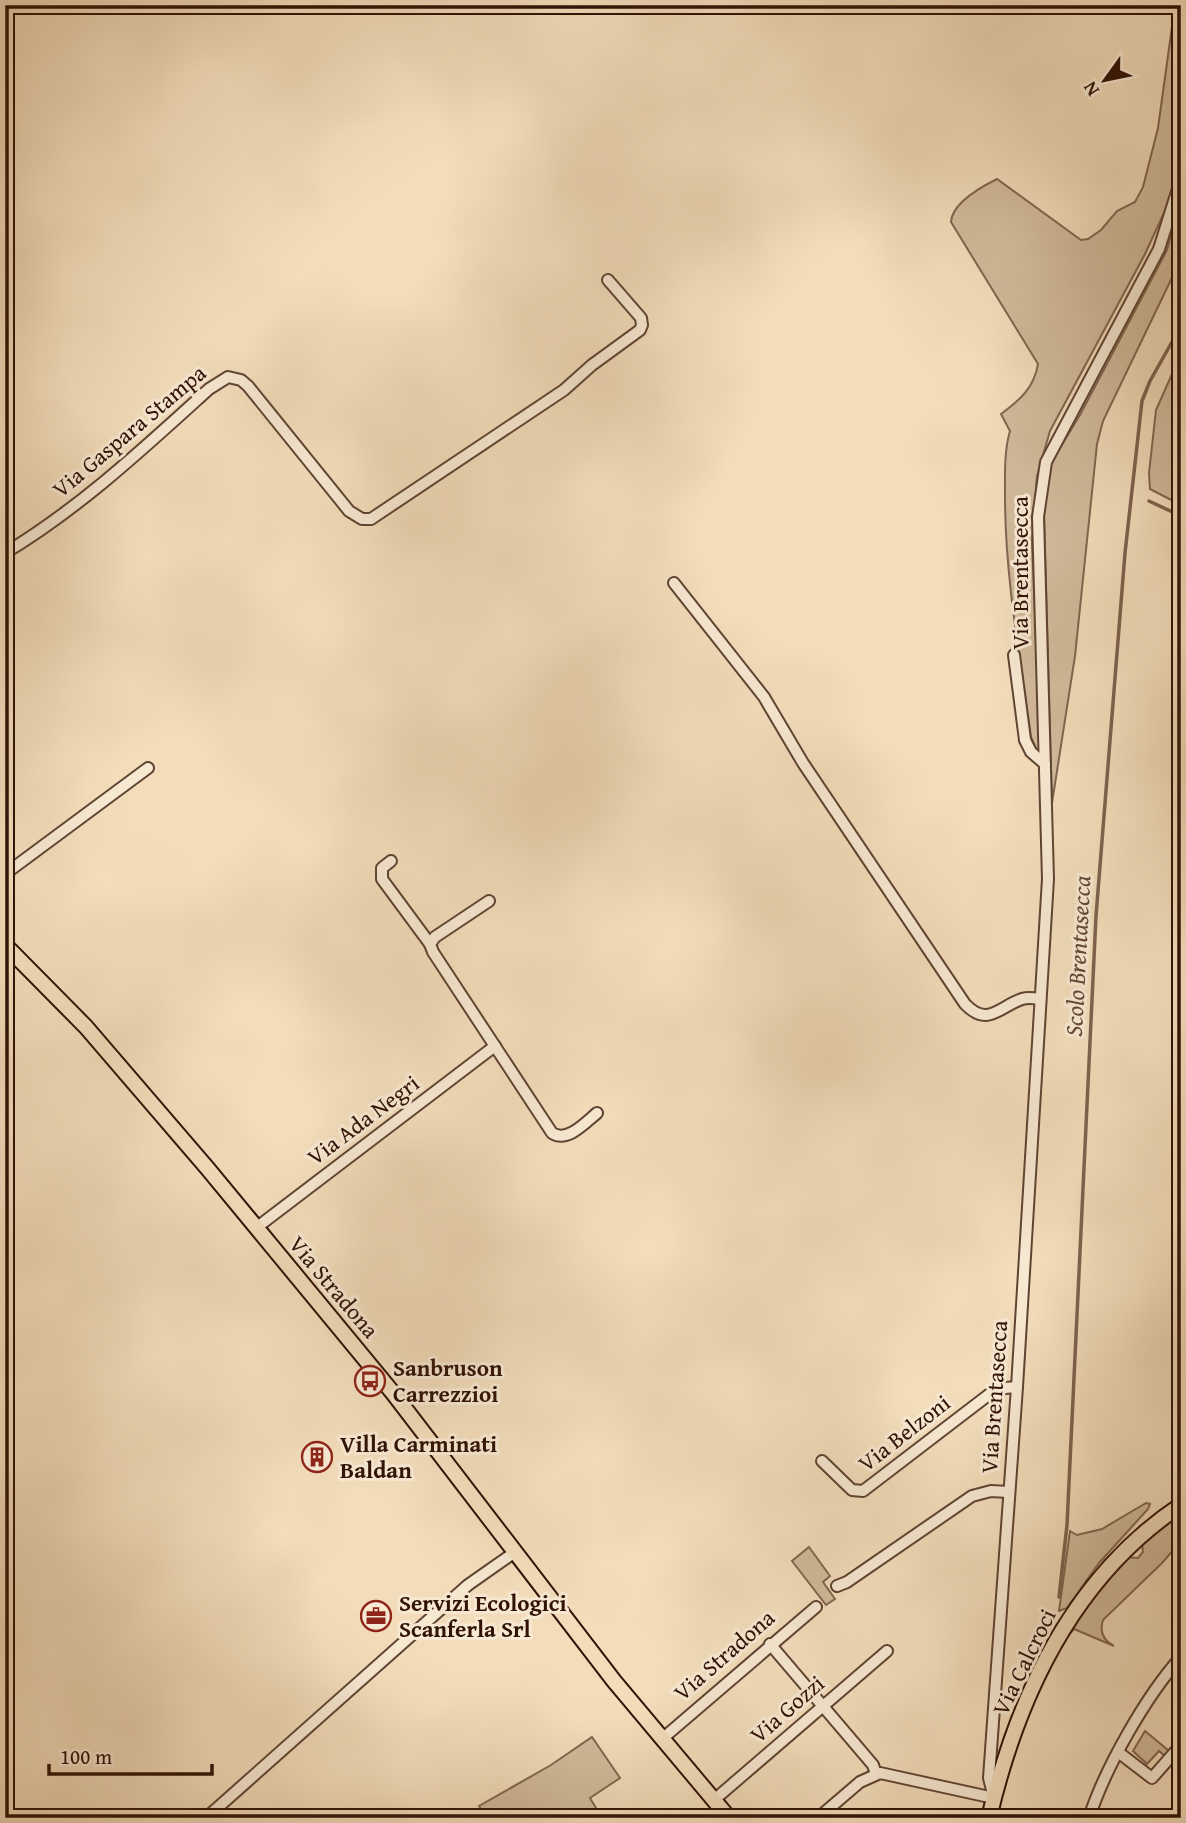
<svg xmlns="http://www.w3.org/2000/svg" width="1186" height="1823" font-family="'Gentium Book Plus',serif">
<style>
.green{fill:#d1ba9b;stroke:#806650;stroke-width:2}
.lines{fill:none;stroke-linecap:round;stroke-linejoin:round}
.stream{stroke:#7d624d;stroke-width:3.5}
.minor-casing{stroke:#604433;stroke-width:14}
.major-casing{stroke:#301206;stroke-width:18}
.minor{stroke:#f7e8d2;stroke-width:10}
.major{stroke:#f2dcba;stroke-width:14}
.labels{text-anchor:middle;stroke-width:6;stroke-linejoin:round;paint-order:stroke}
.street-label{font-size:23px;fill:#301206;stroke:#f7e8d2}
.poi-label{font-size:23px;font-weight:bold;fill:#301206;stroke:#f7e8d2;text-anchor:start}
.water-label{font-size:24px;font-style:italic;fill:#634736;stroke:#f7e8d2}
</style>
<rect width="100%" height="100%" fill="#f2dcba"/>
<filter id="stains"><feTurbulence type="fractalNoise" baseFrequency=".00286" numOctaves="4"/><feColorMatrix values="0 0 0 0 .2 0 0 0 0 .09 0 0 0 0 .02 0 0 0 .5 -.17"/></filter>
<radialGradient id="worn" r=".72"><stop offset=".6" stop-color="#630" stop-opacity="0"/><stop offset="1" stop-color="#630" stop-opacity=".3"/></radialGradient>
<g class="green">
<path d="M1175,5h6v133l-8,49 -9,26 -19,41 -95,177 -13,45 -5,65 8,201v8l-3,1 -6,-14c-11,-80 -26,-160 -26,-241 0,-21 -1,-45 5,-65l-9,-17c19,-14 33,-26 37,-50l-87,-142c1,-19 30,-35 46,-43l84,61 7,-1 13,-9 16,-19 18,-9 8,-15 15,-59z"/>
<polygon points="1181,199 1181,259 1103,421 1097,444 1075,656 1052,803 1044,512 1049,466 1080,415 1167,250"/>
<polygon points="1181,354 1181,505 1150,489 1149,473 1156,410"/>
<polygon points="1146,1503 1150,1504 1148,1509 1099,1563 1067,1608 1059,1611 1070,1531 1077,1535 1102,1529"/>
<path d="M1181,1511v30l-18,21 -60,58c-4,12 0,20 11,26l-40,-17 -12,13 13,-22 49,-63 14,1 5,-6 -1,-9z"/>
<polygon points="809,1547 830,1576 823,1582 835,1599 826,1605 792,1561"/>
<polygon points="1145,1731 1169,1751 1165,1756 1159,1751 1147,1764 1133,1751"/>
<polygon points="592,1737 620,1778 590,1798 602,1818 487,1818 479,1806 551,1765"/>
</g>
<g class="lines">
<g class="stream">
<polyline points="1149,501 1181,516"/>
<polyline points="1059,1597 1067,1525 1096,916 1125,553 1142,401 1150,381 1181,326"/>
</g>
<g class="minor-casing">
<g id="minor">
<path d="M5,553c75,-45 140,-106 204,-164l19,-12 13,3 7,6 101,125 13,8h9l193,-129 28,-25 48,-35 2,-5 -1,-7 -33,-38"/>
<path d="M674,583l90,114 39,66 162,241c23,24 35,2 57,-5 6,-2 12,-1 17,0"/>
<polyline points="1014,655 1025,740 1031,752 1045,764"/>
<polyline points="391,861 382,868 382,879 430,944"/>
<polyline points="5,874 148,768"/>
<path d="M489,901l-54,36 -5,7 3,8 119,181c15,10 33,-10 45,-20"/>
<polyline points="256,1228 495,1046"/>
<polyline points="822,1461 852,1490 863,1491 991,1393 1005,1388 1017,1387"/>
<polyline points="837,1586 847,1582 972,1496 991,1491 1009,1492"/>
<polyline points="770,1644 873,1765 876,1774"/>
<polyline points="662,1739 816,1607"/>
<polyline points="1118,1752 1152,1778 1181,1745"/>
<polyline points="714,1800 887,1651"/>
<polyline points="206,1818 468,1585 515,1552"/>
<polyline points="818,1818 860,1782 880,1773 994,1798 989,1778 1017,1387 1048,879 1038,517 1046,462 1159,249 1181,179"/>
<path d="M1089,1818c16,-50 57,-122 92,-161"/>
</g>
</g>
<g class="major-casing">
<g id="major">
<polyline points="5,945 86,1027 208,1169 393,1393 614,1681 729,1818"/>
<path d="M989,1818c29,-124 84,-241 192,-313"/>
</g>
</g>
<use href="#minor" class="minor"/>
<use href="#major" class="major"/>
</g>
<defs>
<g id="bus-ring" transform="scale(1.575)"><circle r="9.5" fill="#f7e8d2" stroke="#8f2418" stroke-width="1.5"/><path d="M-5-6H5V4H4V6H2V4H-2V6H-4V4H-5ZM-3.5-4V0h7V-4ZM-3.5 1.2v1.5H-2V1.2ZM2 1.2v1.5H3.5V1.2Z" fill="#8f2418"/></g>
<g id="building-ring" transform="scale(1.575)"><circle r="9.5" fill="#f7e8d2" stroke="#8f2418" stroke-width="1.5"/><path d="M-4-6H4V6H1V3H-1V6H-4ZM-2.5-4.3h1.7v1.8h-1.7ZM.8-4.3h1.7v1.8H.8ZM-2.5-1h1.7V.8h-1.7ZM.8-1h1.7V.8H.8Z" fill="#8f2418"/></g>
<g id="office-ring" transform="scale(1.575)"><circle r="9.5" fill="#f7e8d2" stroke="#8f2418" stroke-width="1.5"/><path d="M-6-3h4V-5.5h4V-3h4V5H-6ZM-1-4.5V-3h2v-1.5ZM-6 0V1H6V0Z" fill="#8f2418"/></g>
</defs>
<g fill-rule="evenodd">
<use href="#bus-ring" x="370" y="1381"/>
<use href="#building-ring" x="317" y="1457"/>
<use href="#office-ring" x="376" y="1616"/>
</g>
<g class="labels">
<g class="street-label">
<text transform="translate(129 431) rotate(-40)" y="8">Via Gaspara Stampa</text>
<text transform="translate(1020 573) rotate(-90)" y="8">Via Brentasecca</text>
<text transform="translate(363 1120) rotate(-37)" y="8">Via Ada Negri</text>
<text transform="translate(334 1287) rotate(50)" y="8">Via Stradona</text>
<text transform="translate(994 1397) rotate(-86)" y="8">Via Brentasecca</text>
<text transform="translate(904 1433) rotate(-38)" y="8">Via Belzoni</text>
<text transform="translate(724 1655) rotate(-41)" y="8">Via Stradona</text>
<text transform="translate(1024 1662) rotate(-64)" y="8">Via Calcroci</text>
<text transform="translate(787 1709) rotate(-41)" y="8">Via Gozzi</text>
</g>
<g class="poi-label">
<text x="393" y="1376">Sanbruson<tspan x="393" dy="26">Carrezzioi</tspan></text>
<text x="340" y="1452">Villa Carminati<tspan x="340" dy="26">Baldan</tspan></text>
<text x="399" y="1611">Servizi Ecologici<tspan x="399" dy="26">Scanferla Srl</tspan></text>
</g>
<g class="water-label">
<text transform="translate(1078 956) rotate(-87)" y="8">Scolo Brentasecca</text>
</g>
</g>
<rect width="1186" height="1823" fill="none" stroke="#f2dcba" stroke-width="28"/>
<rect x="7" y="7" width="1172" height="1809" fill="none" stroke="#301206" stroke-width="3.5"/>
<rect x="14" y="14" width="1158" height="1795" fill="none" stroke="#301206" stroke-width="2"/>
<g transform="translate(1105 80) rotate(237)" stroke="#f7e8d2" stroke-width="5" paint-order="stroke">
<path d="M0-5L12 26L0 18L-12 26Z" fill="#301206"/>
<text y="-10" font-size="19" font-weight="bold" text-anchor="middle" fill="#301206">N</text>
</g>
<path d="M49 1764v10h163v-10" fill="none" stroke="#301206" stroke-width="3.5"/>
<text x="60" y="1764" font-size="21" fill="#301206" stroke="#f7e8d2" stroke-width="5" paint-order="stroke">100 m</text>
<rect width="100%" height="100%" filter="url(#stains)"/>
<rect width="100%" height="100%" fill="url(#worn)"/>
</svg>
